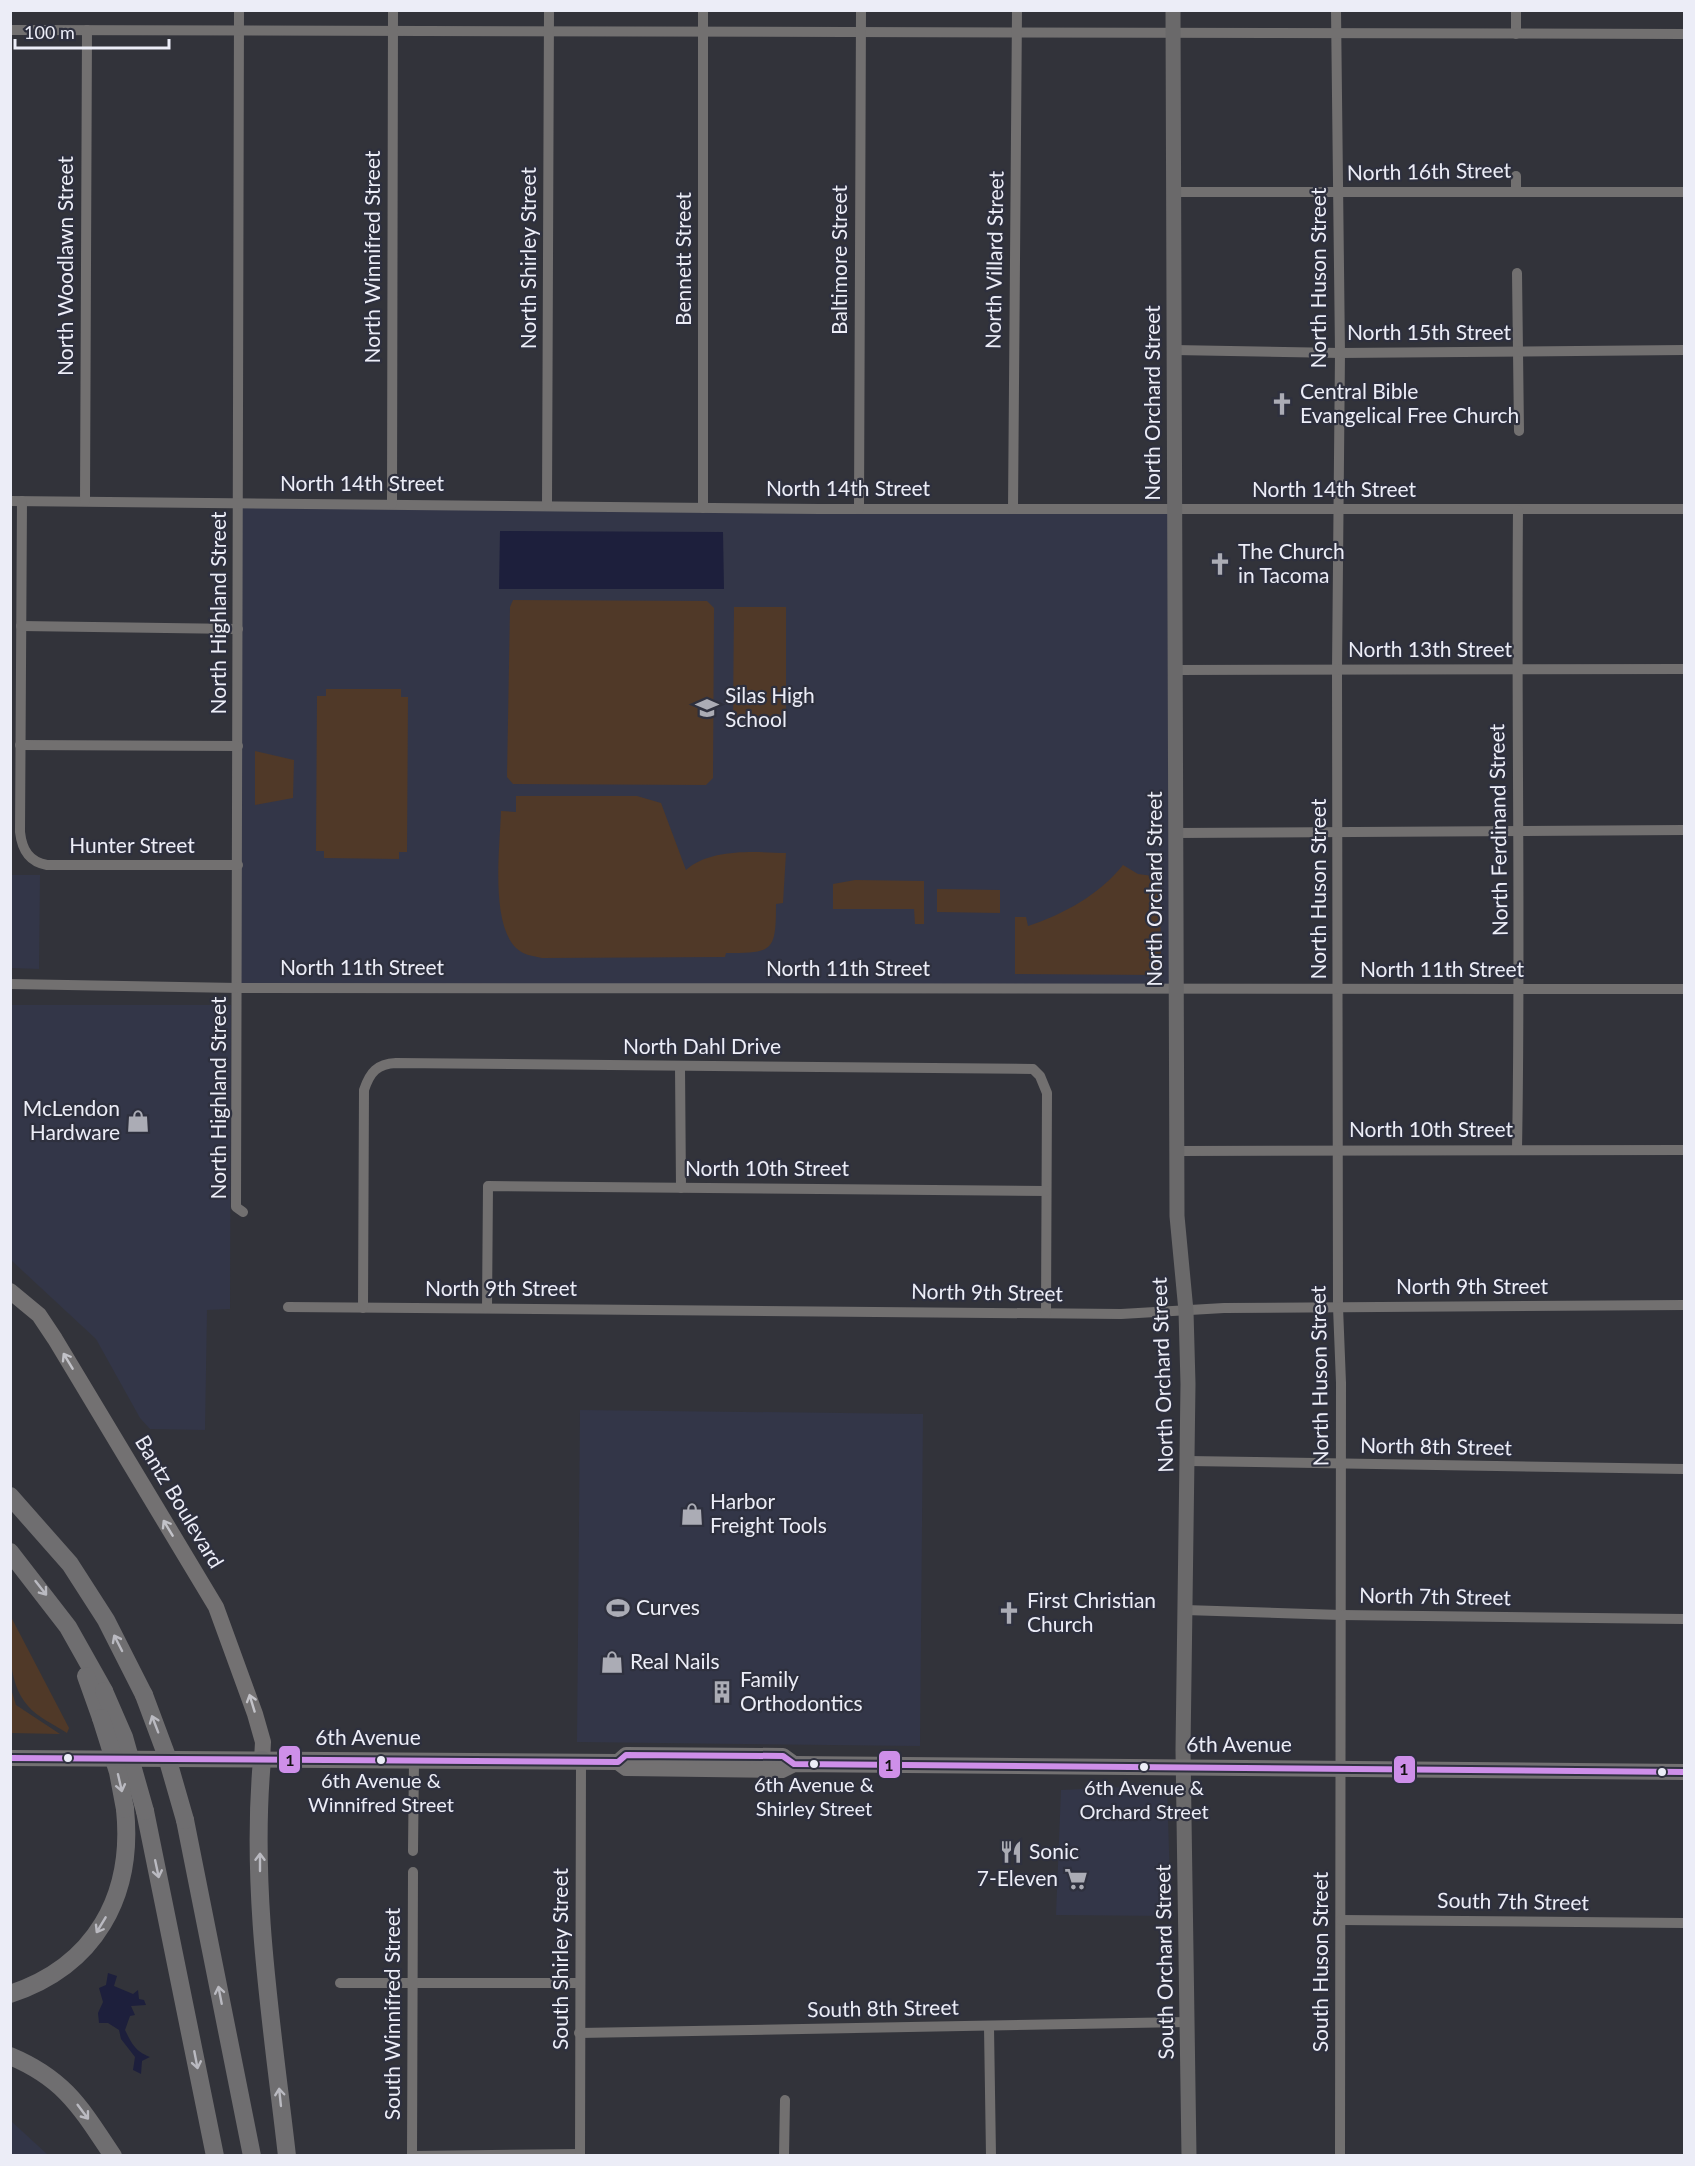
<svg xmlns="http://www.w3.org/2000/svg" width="1695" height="2166" font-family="Lato,sans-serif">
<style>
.built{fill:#333648}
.green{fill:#503928}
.water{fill:#1d1f3c}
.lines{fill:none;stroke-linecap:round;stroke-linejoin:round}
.street{stroke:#727070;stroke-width:10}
.secondary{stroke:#6a696a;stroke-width:15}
.primary{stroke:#737172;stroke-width:16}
.highway{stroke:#6f6e70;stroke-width:18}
.highway-bridge{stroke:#6f6e70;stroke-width:18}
.bus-1-casing{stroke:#2e303e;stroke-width:10}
.bus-1{stroke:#ce8fe9;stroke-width:6}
.oneway{stroke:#c2c2c8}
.oneway2{stroke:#babac1}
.bus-dot{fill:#ecedf7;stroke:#2e303e;stroke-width:2}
.labels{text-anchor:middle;stroke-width:4.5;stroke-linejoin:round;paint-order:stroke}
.bus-label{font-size:20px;fill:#ecedf7;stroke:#2e303e}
.street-label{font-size:21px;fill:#ecedf7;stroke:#2e303e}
.poi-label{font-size:21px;fill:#ecedf7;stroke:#2e303e;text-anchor:start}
.line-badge{stroke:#2e303e;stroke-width:2}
.pale-badge-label{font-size:16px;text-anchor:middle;font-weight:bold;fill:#111}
</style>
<rect width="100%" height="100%" fill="#32333a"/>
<g class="built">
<polygon points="238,502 1175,509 1176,990 238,988"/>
<polygon points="11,875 40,875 39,969 11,968"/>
<polygon points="11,1005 231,1005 230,1309 207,1310 205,1430 150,1429 140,1418 96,1339 11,1260"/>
<polygon points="580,1410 923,1414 920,1746 577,1742"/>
<polygon points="1167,1785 1171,1916 1056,1915 1061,1790"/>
<polygon points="10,2121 11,2121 48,2155 11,2155"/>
</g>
<g class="green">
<polygon points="513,600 707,601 714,608 713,778 706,785 513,784 507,777 510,607"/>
<polygon points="734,607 786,607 786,721 733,720"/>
<polygon points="326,689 401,689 401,697 408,697 407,852 399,852 399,859 324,858 324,851 316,851 317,696 326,696"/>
<polygon points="255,751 294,760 293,798 255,805"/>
<path d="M516,796h121l24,7 25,67c25,-22 69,-18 100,-17l-3,50 -7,1c0,48 -3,49 -50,49l-1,4 -183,1c-9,-2 -19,-3 -26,-10 -26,-26 -16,-102 -15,-137l15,1z"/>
<path d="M1123,865l15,9 22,3 1,93 -2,5 -144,-1v-57h11l2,9c36,-12 71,-31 95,-61z"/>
<polygon points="855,880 924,881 924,924 915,924 914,909 833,909 833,884"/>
<polygon points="937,889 1000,890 1000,913 937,912"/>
<path d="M10,1615l59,113 -2,5c-12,-8 -30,-16 -39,-27 -21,-24 -18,-61 -18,-91z"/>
<polygon points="11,1689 16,1705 60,1734 11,1733"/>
</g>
<g class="water">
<polygon points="500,531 723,532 724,589 499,589"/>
<path d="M108,1973l9,3 -3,10 19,8 5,-4 1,9 5,1 2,5 -15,1 4,9 -5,1 -5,14c7,14 10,21 25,27l-8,4 -1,13 -8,-4 2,-13 -14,-18 -2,-9 -11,-7h-9l-1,-10 5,-11 -4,-14 7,-3z"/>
</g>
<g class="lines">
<g class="street">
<polyline points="239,10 236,1207 243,1212"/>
<polyline points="1336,10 1340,353 1337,670 1338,1307 1341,1383 1340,2156"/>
<polyline points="1516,10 1516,34"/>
<polyline points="10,30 1684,34"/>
<polyline points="1516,176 1516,190"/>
<polyline points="1173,192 1684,192"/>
<polyline points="1517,273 1519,431"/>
<polyline points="1174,350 1340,353 1684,350"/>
<polyline points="10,501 820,509 1684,509"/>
<path d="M22,501l-2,331c2,18 9,30 27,33h191"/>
<polyline points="85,501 87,30"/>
<polyline points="392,504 393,10"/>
<polyline points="547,506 549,10"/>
<polyline points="703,508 703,10"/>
<polyline points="859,509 861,10"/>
<polyline points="1013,509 1017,10"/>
<polyline points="21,626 238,629"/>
<polyline points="1175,670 1684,669"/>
<polyline points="20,745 238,746"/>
<polyline points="1176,833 1684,830"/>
<polyline points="10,984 238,988 1684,989"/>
<polyline points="680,1067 681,1188"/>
<path d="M1517,1149c4,-213 -1,-426 1,-639"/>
<polyline points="1177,1151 1684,1150"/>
<polyline points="288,1307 1121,1314 1224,1308 1684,1305"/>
<path d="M363,1308l1,-218c6,-18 13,-26 32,-27l637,6 7,7 7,17 -1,220"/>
<polyline points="487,1308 488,1186 1046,1191"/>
<polyline points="1188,1461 1684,1469"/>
<polyline points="1185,1610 1341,1615 1684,1619"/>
<polyline points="413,1851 414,1760"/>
<polyline points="1341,1920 1684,1923"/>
<polyline points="340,1983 579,1983"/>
<polyline points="989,2027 991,2156"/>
<polyline points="579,2033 1187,2022"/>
<polyline points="412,2156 413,1872"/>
<polyline points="413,2156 580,2154"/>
<polyline points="580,2156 581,1762"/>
<polyline points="784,2156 785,2100"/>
</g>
<polyline class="secondary" points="1173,10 1177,1216 1186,1311 1188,1384 1183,1750 1189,2156"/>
<g class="primary">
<polyline points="10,1291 39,1315 55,1339 216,1607 255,1714 263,1742 262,1760"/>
<polyline points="10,1758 618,1762 626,1768 782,1770 794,1764 1684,1772"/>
<polyline points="618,1762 626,1755 783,1756 794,1764"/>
</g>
<g class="highway">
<polyline points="10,1496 70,1564 106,1620 144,1695"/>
<polyline points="10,1552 68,1627 104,1691"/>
<polyline points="86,1676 101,1718"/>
<path d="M262,1760c-12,133 10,264 25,396"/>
<polyline points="145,1811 215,2156"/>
<polyline points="185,1820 252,2156"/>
<path d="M10,1994c85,-28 124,-98 115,-185"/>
<path d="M10,2056c55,23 71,52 103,100"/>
</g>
<g class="highway-bridge">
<polyline points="104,1691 124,1737 145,1811"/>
<polyline points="144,1695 166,1754 185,1820"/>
<polyline points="101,1718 118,1772 125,1809"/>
</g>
<g class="bus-1-casing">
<polyline id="bus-1" points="10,1758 618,1762 626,1755 783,1756 794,1764 1684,1772"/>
</g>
<use href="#bus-1" class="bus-1"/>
</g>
<defs><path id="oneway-shaft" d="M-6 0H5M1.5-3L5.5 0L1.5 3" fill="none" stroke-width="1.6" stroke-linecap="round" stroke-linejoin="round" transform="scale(1.5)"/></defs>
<g class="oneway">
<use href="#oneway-shaft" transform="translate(68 1361) rotate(-121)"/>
<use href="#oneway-shaft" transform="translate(168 1528) rotate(-121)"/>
<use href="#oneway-shaft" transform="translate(252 1703) rotate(-107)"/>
</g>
<g class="oneway2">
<use href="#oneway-shaft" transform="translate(41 1588) rotate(52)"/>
<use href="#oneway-shaft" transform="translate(118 1643) rotate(-117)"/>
<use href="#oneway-shaft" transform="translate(155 1724) rotate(-111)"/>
<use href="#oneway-shaft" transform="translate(120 1783) rotate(77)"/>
<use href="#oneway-shaft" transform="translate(260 1862) rotate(-90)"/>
<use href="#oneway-shaft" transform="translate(157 1869) rotate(78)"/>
<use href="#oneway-shaft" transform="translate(101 1925) rotate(121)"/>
<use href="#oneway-shaft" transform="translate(220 1995) rotate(-101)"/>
<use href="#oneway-shaft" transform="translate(196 2060) rotate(79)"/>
<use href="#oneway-shaft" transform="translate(280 2097) rotate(-96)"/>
<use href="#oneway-shaft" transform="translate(83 2112) rotate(53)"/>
</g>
<defs>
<g id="church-bare" transform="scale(1.8)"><path d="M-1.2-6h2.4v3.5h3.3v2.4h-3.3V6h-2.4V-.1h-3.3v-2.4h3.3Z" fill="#abacb5" stroke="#2e303e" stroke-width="2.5" paint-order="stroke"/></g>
<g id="school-bare" transform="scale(1.8)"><path d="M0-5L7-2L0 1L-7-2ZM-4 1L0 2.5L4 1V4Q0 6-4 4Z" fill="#abacb5" stroke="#2e303e" stroke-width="2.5" paint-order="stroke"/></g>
<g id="shop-bare" transform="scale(1.8)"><path d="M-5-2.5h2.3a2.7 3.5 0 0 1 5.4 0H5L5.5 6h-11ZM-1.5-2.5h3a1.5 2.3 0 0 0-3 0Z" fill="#abacb5" stroke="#2e303e" stroke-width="2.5" paint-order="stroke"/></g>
<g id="stadium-bare" transform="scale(1.8)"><path d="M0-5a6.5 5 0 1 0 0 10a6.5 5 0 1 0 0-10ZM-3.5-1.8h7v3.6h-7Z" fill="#abacb5" stroke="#2e303e" stroke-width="2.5" paint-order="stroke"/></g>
<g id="building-bare" transform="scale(1.8)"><path d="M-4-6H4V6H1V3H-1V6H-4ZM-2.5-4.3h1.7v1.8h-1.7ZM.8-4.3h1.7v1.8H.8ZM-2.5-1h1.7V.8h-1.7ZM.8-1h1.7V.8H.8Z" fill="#abacb5" stroke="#2e303e" stroke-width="2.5" paint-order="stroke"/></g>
<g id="restaurant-bare" transform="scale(1.8)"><path d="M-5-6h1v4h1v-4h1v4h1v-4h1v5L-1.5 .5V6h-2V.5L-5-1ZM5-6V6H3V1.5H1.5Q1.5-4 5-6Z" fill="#abacb5" stroke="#2e303e" stroke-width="2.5" paint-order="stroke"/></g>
<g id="supermarket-bare" transform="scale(1.8)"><path d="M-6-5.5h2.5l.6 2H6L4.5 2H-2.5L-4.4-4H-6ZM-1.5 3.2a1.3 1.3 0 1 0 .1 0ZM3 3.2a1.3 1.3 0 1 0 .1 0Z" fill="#abacb5" stroke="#2e303e" stroke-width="2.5" paint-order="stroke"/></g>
</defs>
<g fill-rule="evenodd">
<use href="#church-bare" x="1282" y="404"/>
<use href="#church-bare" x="1220" y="564"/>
<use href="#school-bare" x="707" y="708"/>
<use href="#shop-bare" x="138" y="1121"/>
<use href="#shop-bare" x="692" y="1514"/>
<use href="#stadium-bare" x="618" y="1608"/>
<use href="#church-bare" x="1009" y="1613"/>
<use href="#shop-bare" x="612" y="1662"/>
<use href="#building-bare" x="722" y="1692"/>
<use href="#restaurant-bare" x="1011" y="1852"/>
<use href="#supermarket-bare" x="1076" y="1879"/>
</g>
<g class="bus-dot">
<circle cx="68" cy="1758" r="5"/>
<circle cx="381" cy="1760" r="5"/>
<circle cx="814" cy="1764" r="5"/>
<circle cx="1144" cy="1767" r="5"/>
<circle cx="1662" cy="1772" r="5"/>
</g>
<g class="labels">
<g class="bus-label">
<text x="381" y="1788">6th Avenue &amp;<tspan x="381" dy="24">Winnifred Street</tspan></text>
<text x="814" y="1792">6th Avenue &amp;<tspan x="814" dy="24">Shirley Street</tspan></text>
<text x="1144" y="1795">6th Avenue &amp;<tspan x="1144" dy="24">Orchard Street</tspan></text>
</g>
<g class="street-label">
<text transform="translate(1429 172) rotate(-1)" y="7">North 16th Street</text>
<text transform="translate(373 257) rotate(-90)" y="7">North Winnifred Street</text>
<text transform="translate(529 258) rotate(-90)" y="7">North Shirley Street</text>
<text transform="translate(684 259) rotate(-90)" y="7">Bennett Street</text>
<text transform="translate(840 260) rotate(-90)" y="7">Baltimore Street</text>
<text transform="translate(995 260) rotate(-89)" y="7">North Villard Street</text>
<text transform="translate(66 266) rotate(-90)" y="7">North Woodlawn Street</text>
<text transform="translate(1319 278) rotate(-90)" y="7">North Huson Street</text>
<text x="1429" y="340">North 15th Street</text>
<text transform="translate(1153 403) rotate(-90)" y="7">North Orchard Street</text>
<text x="362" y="491">North 14th Street</text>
<text x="848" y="496">North 14th Street</text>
<text x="1334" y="497">North 14th Street</text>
<text transform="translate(219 613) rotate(-90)" y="7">North Highland Street</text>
<text x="1430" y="657">North 13th Street</text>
<text transform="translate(1499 830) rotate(-91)" y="7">North Ferdinand Street</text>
<text x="132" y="853">Hunter Street</text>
<text transform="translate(1155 889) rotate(-90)" y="7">North Orchard Street</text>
<text transform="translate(1319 889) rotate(-90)" y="7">North Huson Street</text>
<text x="362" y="975">North 11th Street</text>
<text x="848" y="976">North 11th Street</text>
<text x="1442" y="977">North 11th Street</text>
<text x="702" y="1054">North Dahl Drive</text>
<text transform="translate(219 1098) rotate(-90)" y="7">North Highland Street</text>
<text x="1431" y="1137">North 10th Street</text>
<text x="767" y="1176">North 10th Street</text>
<text x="1472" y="1294">North 9th Street</text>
<text x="501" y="1296">North 9th Street</text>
<text transform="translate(987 1293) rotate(1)" y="7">North 9th Street</text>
<text transform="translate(1163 1375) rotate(-92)" y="7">North Orchard Street</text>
<text transform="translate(1320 1376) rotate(-91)" y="7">North Huson Street</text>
<text transform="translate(1436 1447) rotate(1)" y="7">North 8th Street</text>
<text transform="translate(179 1502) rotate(59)" y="7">Bantz Boulevard</text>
<text transform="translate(1435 1597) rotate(1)" y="7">North 7th Street</text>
<text x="368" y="1745">6th Avenue</text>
<text x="1239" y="1752">6th Avenue</text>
<text transform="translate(1513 1902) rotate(1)" y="7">South 7th Street</text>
<text transform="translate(561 1959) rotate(-90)" y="7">South Shirley Street</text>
<text transform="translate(1165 1962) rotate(-91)" y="7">South Orchard Street</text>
<text transform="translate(1321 1962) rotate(-90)" y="7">South Huson Street</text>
<text transform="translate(883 2009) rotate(-1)" y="7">South 8th Street</text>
<text transform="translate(393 2014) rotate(-90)" y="7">South Winnifred Street</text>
</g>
<g class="poi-label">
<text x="1300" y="399">Central Bible<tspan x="1300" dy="24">Evangelical Free Church</tspan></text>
<text x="1238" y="559">The Church<tspan x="1238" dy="24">in Tacoma</tspan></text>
<text x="725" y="703">Silas High<tspan x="725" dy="24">School</tspan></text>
<text x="120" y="1116" text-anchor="end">McLendon<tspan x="120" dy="24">Hardware</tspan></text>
<text x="710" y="1509">Harbor<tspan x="710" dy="24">Freight Tools</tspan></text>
<text x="1027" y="1608">First Christian<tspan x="1027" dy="24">Church</tspan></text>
<text x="636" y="1615">Curves</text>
<text x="630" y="1669">Real Nails</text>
<text x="740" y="1687">Family<tspan x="740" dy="24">Orthodontics</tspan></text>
<text x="1029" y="1859">Sonic</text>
<text x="1058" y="1886" text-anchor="end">7-Eleven</text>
</g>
</g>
<g class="line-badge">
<rect x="278" y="1745" width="23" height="29" rx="6" fill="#ce8fe9"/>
<rect x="878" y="1750" width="23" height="29" rx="6" fill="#ce8fe9"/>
<rect x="1393" y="1755" width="23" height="29" rx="6" fill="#ce8fe9"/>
</g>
<g class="pale-badge-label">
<text x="290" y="1766">1</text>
<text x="889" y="1771">1</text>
<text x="1404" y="1775">1</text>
</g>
<rect width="1695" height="2166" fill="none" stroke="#ecedf7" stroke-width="24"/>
<path d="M15 39v9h154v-9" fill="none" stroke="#ecedf7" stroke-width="3"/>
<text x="24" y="39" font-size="18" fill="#ecedf7" stroke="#2e303e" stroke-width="4.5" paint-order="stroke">100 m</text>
</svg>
